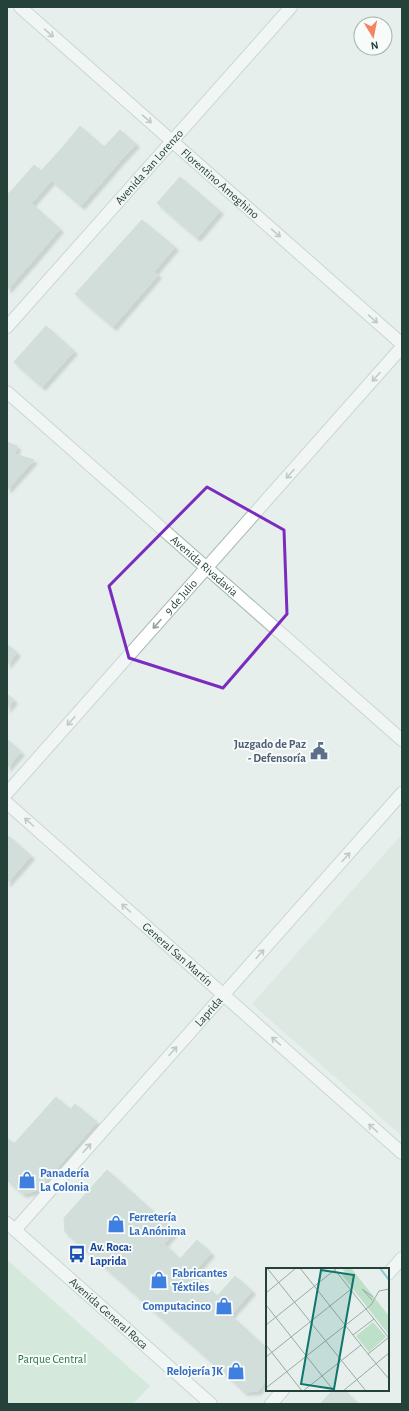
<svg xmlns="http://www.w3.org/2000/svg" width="409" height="1411" font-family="'Alegreya Sans',sans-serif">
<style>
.built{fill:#d4dfda}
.green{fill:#bfe0c8}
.building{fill:#bbcac4;stroke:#b8c9c2;filter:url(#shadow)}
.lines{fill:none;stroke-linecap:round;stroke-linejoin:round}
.street-casing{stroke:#a8b8b2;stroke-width:14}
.secondary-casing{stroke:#a4bbb3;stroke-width:14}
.street{stroke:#fff;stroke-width:12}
.secondary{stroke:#fff;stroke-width:12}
.oneway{stroke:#92a09c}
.marked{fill:none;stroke:#7b2cbf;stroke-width:3;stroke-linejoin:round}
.labels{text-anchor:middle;stroke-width:4;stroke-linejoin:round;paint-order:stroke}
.street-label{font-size:12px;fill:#24423a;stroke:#f7fbf9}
.service-label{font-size:12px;font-weight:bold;fill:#4e5e75;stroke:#f7fbf9;text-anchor:end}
.shop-label{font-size:12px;font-weight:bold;fill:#366cbe;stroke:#f7fbf9;text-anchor:start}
.transit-label{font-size:12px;font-weight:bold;fill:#164399;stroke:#f7fbf9;text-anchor:start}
.park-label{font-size:12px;fill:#2d7a4b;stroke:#f7fbf9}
.inset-river{fill:none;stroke:#8ec9d4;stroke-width:2}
.inset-road{fill:none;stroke:#98aaa4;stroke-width:1}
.view{fill:#0f766e;fill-opacity:0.15;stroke:#0f766e;stroke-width:2}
.inset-edge{fill:none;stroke:#24423a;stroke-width:2}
</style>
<defs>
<filter id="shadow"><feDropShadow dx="3.5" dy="3.5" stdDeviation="1" flood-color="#0004"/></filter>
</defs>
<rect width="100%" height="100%" fill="#e6efeb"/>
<polygon class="built" points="402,834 402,1136 252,1004"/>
<polygon class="green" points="7,1260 150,1386 133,1404 7,1404"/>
<g class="building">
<polygon points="80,126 120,161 102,182 62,148"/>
<polygon points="120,130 136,144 120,161 104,147"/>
<polygon points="62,148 102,182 81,206 41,171"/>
<polygon points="34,165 52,180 31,204 14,188"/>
<polygon points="180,177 220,211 197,238 157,203"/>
<polygon points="14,188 60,229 38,255 7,227 7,195"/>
<polygon points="142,220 175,247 154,272 121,243"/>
<polygon points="7,227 38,255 16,280 7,272"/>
<polygon points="121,243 158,275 113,327 75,294"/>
<polygon points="7,272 16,280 7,290"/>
<polygon points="46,326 74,351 42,387 14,362"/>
<polygon points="7,442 17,446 15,454 34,460 7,490"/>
<polygon points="7,644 17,653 7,665"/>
<polygon points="7,694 14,700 7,709"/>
<polygon points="7,739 21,752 7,768"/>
<polygon points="7,837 10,837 31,856 16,873 7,866"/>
<polygon points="7,866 16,873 7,883"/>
<polygon points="56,1097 70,1109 29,1157 14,1144"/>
<polygon points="75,1104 97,1122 38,1190 23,1194 8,1181"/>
<polygon points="7,1138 29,1157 8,1181 7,1180"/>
<polygon points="107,1170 175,1231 127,1287 65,1232 64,1218"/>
<polygon points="197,1240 211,1253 157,1314 127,1287 164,1244 180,1259"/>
<polygon points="192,1274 217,1296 182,1336 157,1314"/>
<polygon points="235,1276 252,1291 199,1351 182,1336"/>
<polygon points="230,1315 248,1331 216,1366 199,1351"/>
<polygon points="248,1331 267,1349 236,1384 216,1366"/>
<polygon points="267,1349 267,1380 258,1391 244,1392 236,1384"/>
<polygon points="333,1390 344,1390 358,1404 320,1404"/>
</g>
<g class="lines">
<g class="street-casing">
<g id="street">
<path id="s1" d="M20,7l382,337"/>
<path id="s2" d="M7,793l395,-446"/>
<path id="s3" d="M7,803l395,350"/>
<path id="s4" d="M15,1230l387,-437"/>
</g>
</g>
<g class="secondary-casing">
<g id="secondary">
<path id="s5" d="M7,327l284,-320"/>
<path id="s6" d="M7,392l395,348"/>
<path id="s7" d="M7,1223l204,181"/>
<polyline points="388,1274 402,1258"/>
<polyline points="271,1404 283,1390"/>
</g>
</g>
<use href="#street" class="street"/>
<use href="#secondary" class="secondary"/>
</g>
<defs><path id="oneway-shaft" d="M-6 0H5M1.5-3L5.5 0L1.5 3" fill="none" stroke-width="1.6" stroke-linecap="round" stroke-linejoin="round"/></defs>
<g class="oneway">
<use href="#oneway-shaft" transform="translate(49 33) rotate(41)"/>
<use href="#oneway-shaft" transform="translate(147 119) rotate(41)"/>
<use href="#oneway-shaft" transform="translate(276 233) rotate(41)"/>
<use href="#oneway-shaft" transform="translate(373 319) rotate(41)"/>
<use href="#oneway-shaft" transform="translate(376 377) rotate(132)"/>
<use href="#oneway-shaft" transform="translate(290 474) rotate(132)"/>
<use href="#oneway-shaft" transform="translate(157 624) rotate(132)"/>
<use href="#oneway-shaft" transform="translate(71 721) rotate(132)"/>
<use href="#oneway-shaft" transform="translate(29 822) rotate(-138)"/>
<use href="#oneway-shaft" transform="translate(346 857) rotate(-48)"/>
<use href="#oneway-shaft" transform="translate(126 908) rotate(-138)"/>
<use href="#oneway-shaft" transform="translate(260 954) rotate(-48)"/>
<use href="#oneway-shaft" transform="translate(276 1041) rotate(-138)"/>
<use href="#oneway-shaft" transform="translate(173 1051) rotate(-48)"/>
<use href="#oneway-shaft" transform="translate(373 1128) rotate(-138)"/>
<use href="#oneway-shaft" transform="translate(87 1148) rotate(-48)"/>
</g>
<path d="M0 0H409V1411H0ZM207,487l77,43 3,84 -64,74 -94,-30 -20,-72z" fill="#e6efeb" fill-opacity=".55" fill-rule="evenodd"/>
<path class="marked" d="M207,487l77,43 3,84 -64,74 -94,-30 -20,-72z"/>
<defs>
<g id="civic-bare" transform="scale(1.38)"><path d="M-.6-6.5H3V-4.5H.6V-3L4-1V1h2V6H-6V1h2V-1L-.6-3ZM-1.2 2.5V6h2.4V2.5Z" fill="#5c6f8a" stroke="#f7fbf9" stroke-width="2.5" paint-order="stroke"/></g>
<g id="shop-bare" transform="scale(1.38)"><path d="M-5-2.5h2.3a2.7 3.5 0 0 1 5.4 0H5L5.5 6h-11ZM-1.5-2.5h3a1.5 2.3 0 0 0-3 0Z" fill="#3f7fe0" stroke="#f7fbf9" stroke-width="2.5" paint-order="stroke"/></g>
<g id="bus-bare" transform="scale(1.38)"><path d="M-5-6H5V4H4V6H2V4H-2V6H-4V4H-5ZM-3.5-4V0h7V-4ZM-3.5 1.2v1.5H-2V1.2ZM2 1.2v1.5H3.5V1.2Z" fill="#1a4fb4" stroke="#f7fbf9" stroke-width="2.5" paint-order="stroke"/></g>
</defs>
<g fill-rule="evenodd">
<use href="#civic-bare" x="319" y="751"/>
<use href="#shop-bare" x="27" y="1180"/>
<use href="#shop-bare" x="116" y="1224"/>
<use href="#bus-bare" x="77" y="1254"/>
<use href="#shop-bare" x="159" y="1280"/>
<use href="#shop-bare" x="224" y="1306"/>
<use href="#shop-bare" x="236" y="1371"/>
</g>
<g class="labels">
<g class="street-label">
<text dy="4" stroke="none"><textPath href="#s5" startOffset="214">Avenida San Lorenzo</textPath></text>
<text dy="4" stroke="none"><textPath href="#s1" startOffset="267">Florentino Ameghino</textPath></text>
<text dy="4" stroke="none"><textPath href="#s6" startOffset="263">Avenida Rivadavia</textPath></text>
<text dy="4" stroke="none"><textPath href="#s2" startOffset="262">9 de Julio</textPath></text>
<text dy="4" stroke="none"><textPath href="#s3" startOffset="228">General San Martín</textPath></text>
<text dy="4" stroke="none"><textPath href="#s4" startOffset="292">Laprida</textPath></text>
<text dy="4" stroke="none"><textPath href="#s7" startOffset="136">Avenida General Roca</textPath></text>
</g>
<g class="service-label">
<text x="306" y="748">Juzgado de Paz<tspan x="306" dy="14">- Defensoría</tspan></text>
</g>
<g class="shop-label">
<text x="40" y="1177">Panadería<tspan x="40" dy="14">La Colonia</tspan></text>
<text x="129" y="1221">Ferretería<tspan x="129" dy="14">La Anónima</tspan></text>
<text x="172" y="1277">Fabricantes<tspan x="172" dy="14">Téxtiles</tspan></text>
<text x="211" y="1310" text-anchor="end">Computacinco</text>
<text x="223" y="1375" text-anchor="end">Relojería JK</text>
</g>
<g class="transit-label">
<text x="90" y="1251">Av. Roca:<tspan x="90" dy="14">Laprida</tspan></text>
</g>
<g class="park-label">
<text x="52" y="1363">Parque Central</text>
</g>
</g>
<g transform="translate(266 1268)">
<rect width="123" height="123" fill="#e6efeb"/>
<path d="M76,0h9l38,48v19l-47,-60 3,-3zM107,54l13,15 -17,15 -13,-16z" fill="#bfe0c8"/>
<path class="inset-river" d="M114,0l9,12"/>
<path class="inset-road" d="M1,0l99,123M34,0l53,67M69,2l54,68M0,25l30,-25M106,32l-10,-11 11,8M0,37l68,86M108,51l-21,16 8,10 7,9 20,-16M0,57l71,-57M0,77l36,46M102,86l21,25M0,89l84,-67M0,120l105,-83 8,-14 10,-2M37,123l58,-46M77,123l46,-38"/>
<path class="view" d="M55,2l33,5 -20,114 -33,-5z"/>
<rect width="123" height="123" class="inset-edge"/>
</g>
<rect width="409" height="1411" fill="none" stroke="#24423a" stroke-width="16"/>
<g transform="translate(373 36) rotate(170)"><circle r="19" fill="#f7fbf9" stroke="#a3b1ad"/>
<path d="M0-3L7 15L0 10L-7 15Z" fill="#f4845f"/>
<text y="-6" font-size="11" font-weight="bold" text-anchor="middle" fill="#24423a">N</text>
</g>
</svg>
